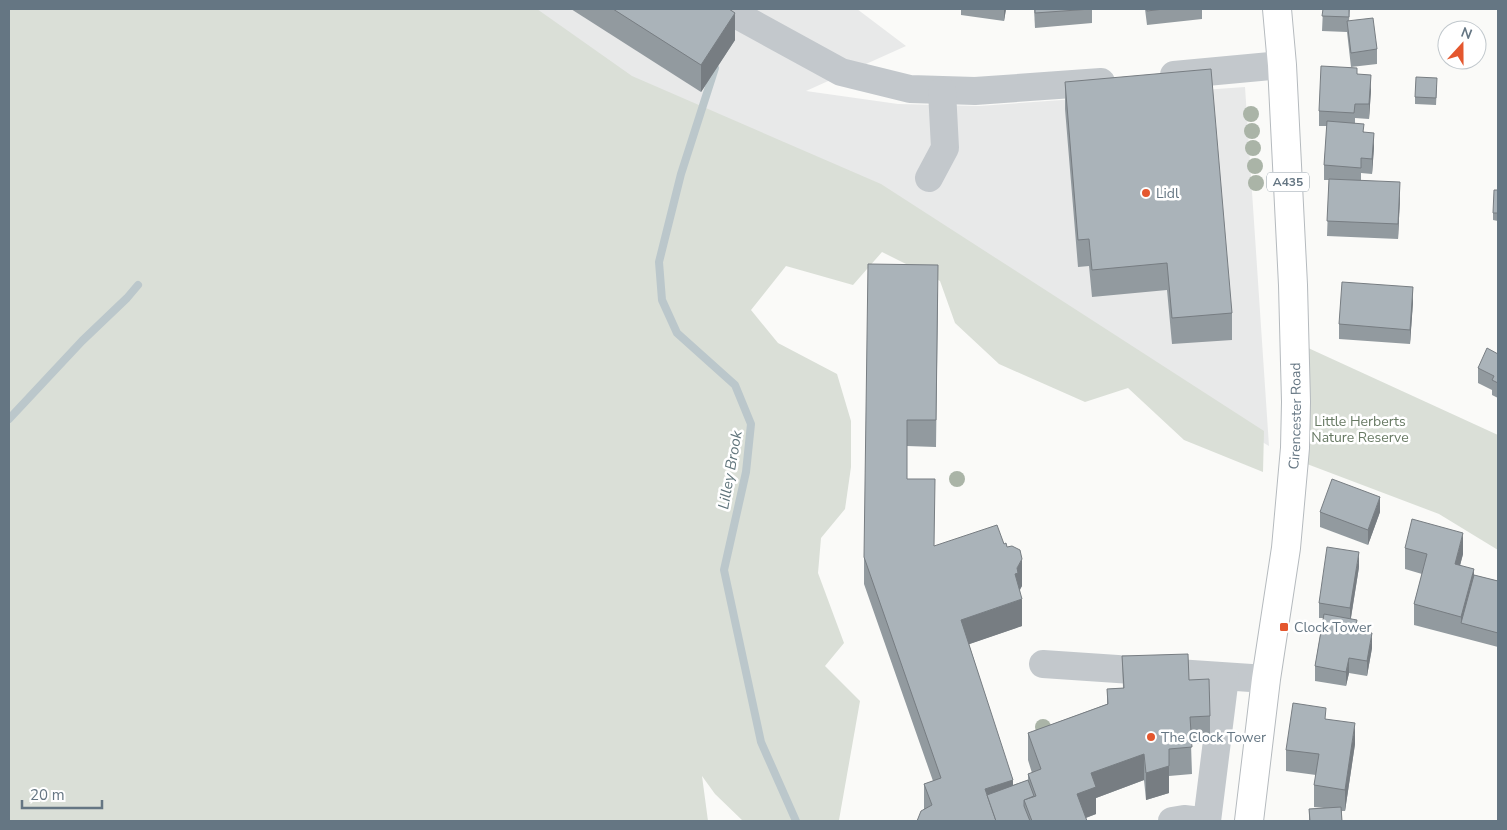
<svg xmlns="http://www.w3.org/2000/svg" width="1507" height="830" font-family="'Nunito Sans',sans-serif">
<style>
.built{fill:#e8e9e9}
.green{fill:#dadfd7}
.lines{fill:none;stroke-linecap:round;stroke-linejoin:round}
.stream{stroke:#bbc7cb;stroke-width:8}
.major-casing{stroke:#b5babe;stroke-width:30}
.minor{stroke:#c3c8cc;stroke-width:28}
.major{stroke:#fff;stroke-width:28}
.tree{fill:#aab4a7}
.wall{fill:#929a9f}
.shaded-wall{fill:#777d82}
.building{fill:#aab3b9;stroke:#777d82}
.poi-dot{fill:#e4572e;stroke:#fff;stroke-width:2}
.labels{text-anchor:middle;stroke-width:5;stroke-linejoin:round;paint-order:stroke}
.shield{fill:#fff;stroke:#939fa8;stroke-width:1}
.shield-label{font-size:12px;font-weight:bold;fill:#657683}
.poi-label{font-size:14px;fill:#657683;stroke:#fff;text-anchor:start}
.street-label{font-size:14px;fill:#657683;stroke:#fff}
.park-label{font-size:14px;fill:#687a64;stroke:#fff}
.water-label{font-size:15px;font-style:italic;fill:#60757c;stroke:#fff}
</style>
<rect width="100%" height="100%" fill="#fafaf8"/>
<polygon class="built" points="485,9 857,9 906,46 806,91 898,104 979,106 1245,87 1269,446 770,155"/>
<g class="green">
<polygon points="9,9 537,9 632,76 881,184 1264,431 1263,472 1184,440 1128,388 1085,402 999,364 955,323 940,281 882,252 853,285 786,266 751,310 778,343 837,374 851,421 851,467 845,509 821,538 818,573 844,643 825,666 860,701 839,820 743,821 715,794 702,776 708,821 9,821"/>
<polygon points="1306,347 1498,435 1498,550 1439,514 1307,464"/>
</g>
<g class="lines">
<g class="stream">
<polyline points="715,68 681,174 659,262 662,300 677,333 735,385 751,424 746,472 724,570 761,742 796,821"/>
<polyline points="9,419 82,341 127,298 138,285"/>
</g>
<g class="major-casing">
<g id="major">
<path id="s1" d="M1249,821l17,-142 20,-131 9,-100 1,-46 -3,-117 -11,-220 -5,-56"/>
</g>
</g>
<g class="minor">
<polyline points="726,9 841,72 910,89 975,91 1101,82"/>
<polyline points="1174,75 1282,65"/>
<polyline points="929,178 945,148 942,91"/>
<polyline points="1043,664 1266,679"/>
<polyline points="1172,821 1184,819 1201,821"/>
<polyline points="1207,821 1225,677"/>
</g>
<use href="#major" class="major"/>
</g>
<g class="tree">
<circle cx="1251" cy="114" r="8"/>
<circle cx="1252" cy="131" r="8"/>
<circle cx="1253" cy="148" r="8"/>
<circle cx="1255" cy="166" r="8"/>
<circle cx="1256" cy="183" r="8"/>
<circle cx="957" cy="479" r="8"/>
<circle cx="1043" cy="727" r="8"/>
</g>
<g class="wall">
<polygon points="571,9 729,9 735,40 701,92"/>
<polygon points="961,9 1006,9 1004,21 961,15"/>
<polygon points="1034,9 1092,9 1092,23 1035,28"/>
<polygon points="1145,9 1202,9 1202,19 1147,25"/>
<polygon points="1323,9 1350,9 1349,21 1377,49 1377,64 1351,67 1347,32 1322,31"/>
<polygon points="1357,74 1371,90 1369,119 1355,118 1355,123 1364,132 1374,147 1372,174 1361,173 1361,180 1400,197 1398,239 1327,236 1329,180 1324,180 1324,165 1327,126 1319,126 1319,111"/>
<polygon points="1065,82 1232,313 1232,340 1172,344 1167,290 1092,297 1089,266 1078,267 1065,109"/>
<polygon points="1437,85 1436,105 1415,104 1415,97"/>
<polygon points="1498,190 1498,221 1493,220 1493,213"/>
<polygon points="938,292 936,447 907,446 907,479 934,546 1004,544 1022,586 1020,590 1022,626 969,644 1013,785 1028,780 1028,774 1032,773 1028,760 1028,733 1107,704 1107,689 1123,688 1122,656 1189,680 1210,716 1210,743 1191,744 1192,774 1169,776 1169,793 1146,800 1144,780 1096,798 1096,814 1086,818 1087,821 917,821 924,809 924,784 933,781 864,584 864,557"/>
<polygon points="1413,302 1410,344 1339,339 1339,324"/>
<polygon points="1498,354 1498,398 1492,395 1492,390 1478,383 1478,368"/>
<polygon points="1320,512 1380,512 1368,545 1320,527"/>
<polygon points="1405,548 1463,554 1460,565 1474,575 1498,581 1498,647 1414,625 1414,604 1422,574 1405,569"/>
<polygon points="1359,567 1351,618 1357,631 1372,648 1367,676 1349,673 1346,686 1315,681 1315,666 1323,618 1319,618 1319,603"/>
<polygon points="1326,719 1355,744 1345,811 1342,811 1342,821 1309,821 1309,809 1324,808 1314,807 1314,785 1316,775 1286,771 1286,750"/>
</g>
<g class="shaded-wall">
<polygon points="1004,9 1006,9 1004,21"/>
<polygon points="735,13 735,40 701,92 701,65"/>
<polygon points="1371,75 1371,90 1369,119 1369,104"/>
<polygon points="1374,133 1374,147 1372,174 1372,159"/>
<polygon points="1400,182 1400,197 1398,239 1398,224"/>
<polygon points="1413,287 1413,302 1410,344 1410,330"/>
<polygon points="1380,497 1380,512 1368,545 1368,530"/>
<polygon points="1463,533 1463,554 1455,585 1455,564"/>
<polygon points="1359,552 1359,567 1350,623 1350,608"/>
<polygon points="1022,559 1022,586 1018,592 1015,574 1017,568"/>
<polygon points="1474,569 1474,590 1461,623 1461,638 1461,617"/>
<polygon points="1022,599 1022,626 961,647 961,620"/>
<polygon points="1372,633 1372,648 1367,676 1367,661"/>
<polygon points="1349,658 1349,673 1346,686 1346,672"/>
<polygon points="1355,723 1355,744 1345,811 1345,790"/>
<polygon points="1144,754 1144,780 1096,798 1096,814 1077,821 1077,794 1091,773"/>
<polygon points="1169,766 1169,793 1146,800 1146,773"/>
<polygon points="1013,780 1013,806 992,814 985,789"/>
</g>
<g class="building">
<polygon points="613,9 729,9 735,13 701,65"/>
<polygon points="1035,9 1091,9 1035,13"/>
<polygon points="1147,9 1164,9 1147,11"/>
<polygon points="1323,9 1349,9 1349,17 1322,16"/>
<polygon points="1373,18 1377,49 1351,53 1347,21"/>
<polygon points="1321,66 1357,68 1357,74 1371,75 1369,104 1355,104 1354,113 1319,111"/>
<polygon points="1211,69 1232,313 1172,318 1167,263 1092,270 1089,239 1078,240 1065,82"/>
<polygon points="1416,77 1437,78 1436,98 1415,97"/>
<polygon points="1327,121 1364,124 1363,132 1374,133 1372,159 1361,158 1361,168 1324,165"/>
<polygon points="1329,179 1400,182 1398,224 1327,221"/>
<polygon points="1494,190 1498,190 1498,213 1493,213"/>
<polygon points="868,264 938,265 936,420 907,420 907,479 935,479 934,546 997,525 1004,544 1006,543 1007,547 1012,546 1020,550 1022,559 1017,568 1018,573 1015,574 1022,599 961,620 1013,780 985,789 996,821 917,821 921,811 932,805 924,784 941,778 864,557"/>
<polygon points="1342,282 1413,287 1410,330 1339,324"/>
<polygon points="1487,348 1498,354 1498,383 1492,380 1494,376 1478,368"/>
<polygon points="1332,479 1380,497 1368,530 1320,512"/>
<polygon points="1412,519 1463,533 1455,564 1474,569 1461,617 1414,604 1427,554 1405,548"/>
<polygon points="1327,547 1359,552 1350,608 1319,603"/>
<polygon points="1474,575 1498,581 1498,633 1461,623"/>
<polygon points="1324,614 1357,620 1355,630 1372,633 1367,661 1349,658 1346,672 1315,666"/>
<polygon points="1188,654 1189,680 1209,679 1210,716 1190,717 1192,747 1169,749 1169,766 1146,773 1144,754 1091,773 1096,787 1077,794 1087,821 1032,821 1024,800 1036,796 1028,774 1041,769 1028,733 1108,704 1107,689 1124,688 1122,656"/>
<polygon points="1293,703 1326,708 1325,719 1355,723 1345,790 1314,785 1319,754 1286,750"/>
<polygon points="1028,780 1034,796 1024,800 1024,806 1030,821 996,821 987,795"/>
<polygon points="1341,807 1342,821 1310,821 1309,809"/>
</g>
<g class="poi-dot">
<circle cx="1146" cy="193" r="5"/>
<rect x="1279" y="622" width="10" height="10" rx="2.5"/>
<circle cx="1151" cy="737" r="5"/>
</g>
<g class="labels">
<rect class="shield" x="1267" y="172.5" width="42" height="19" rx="4"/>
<g class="shield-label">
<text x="1288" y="186">A435</text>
</g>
<g class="poi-label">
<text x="1156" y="198">Lidl</text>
<text x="1294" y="632">Clock Tower</text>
<text x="1161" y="742">The Clock Tower</text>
</g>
<g class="street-label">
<text dy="5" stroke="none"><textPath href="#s1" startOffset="408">Cirencester Road</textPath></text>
</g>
<g class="park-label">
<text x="1360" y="426">Little Herberts<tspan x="1360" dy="16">Nature Reserve</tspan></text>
</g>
<g class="water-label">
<text transform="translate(730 470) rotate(-80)" y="5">Lilley Brook</text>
</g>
</g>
<rect width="1507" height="830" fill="none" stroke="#657683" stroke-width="20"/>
<g transform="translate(1462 45) rotate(21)"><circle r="24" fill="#ffffff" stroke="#c1c8cd"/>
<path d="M0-4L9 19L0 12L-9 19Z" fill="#e4572e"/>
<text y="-8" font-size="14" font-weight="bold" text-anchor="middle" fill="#657683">N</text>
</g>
<path d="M22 800v8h80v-8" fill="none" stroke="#657683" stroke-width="2.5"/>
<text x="30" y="800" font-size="15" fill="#657683" stroke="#ffffff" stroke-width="4" paint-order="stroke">20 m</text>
</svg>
